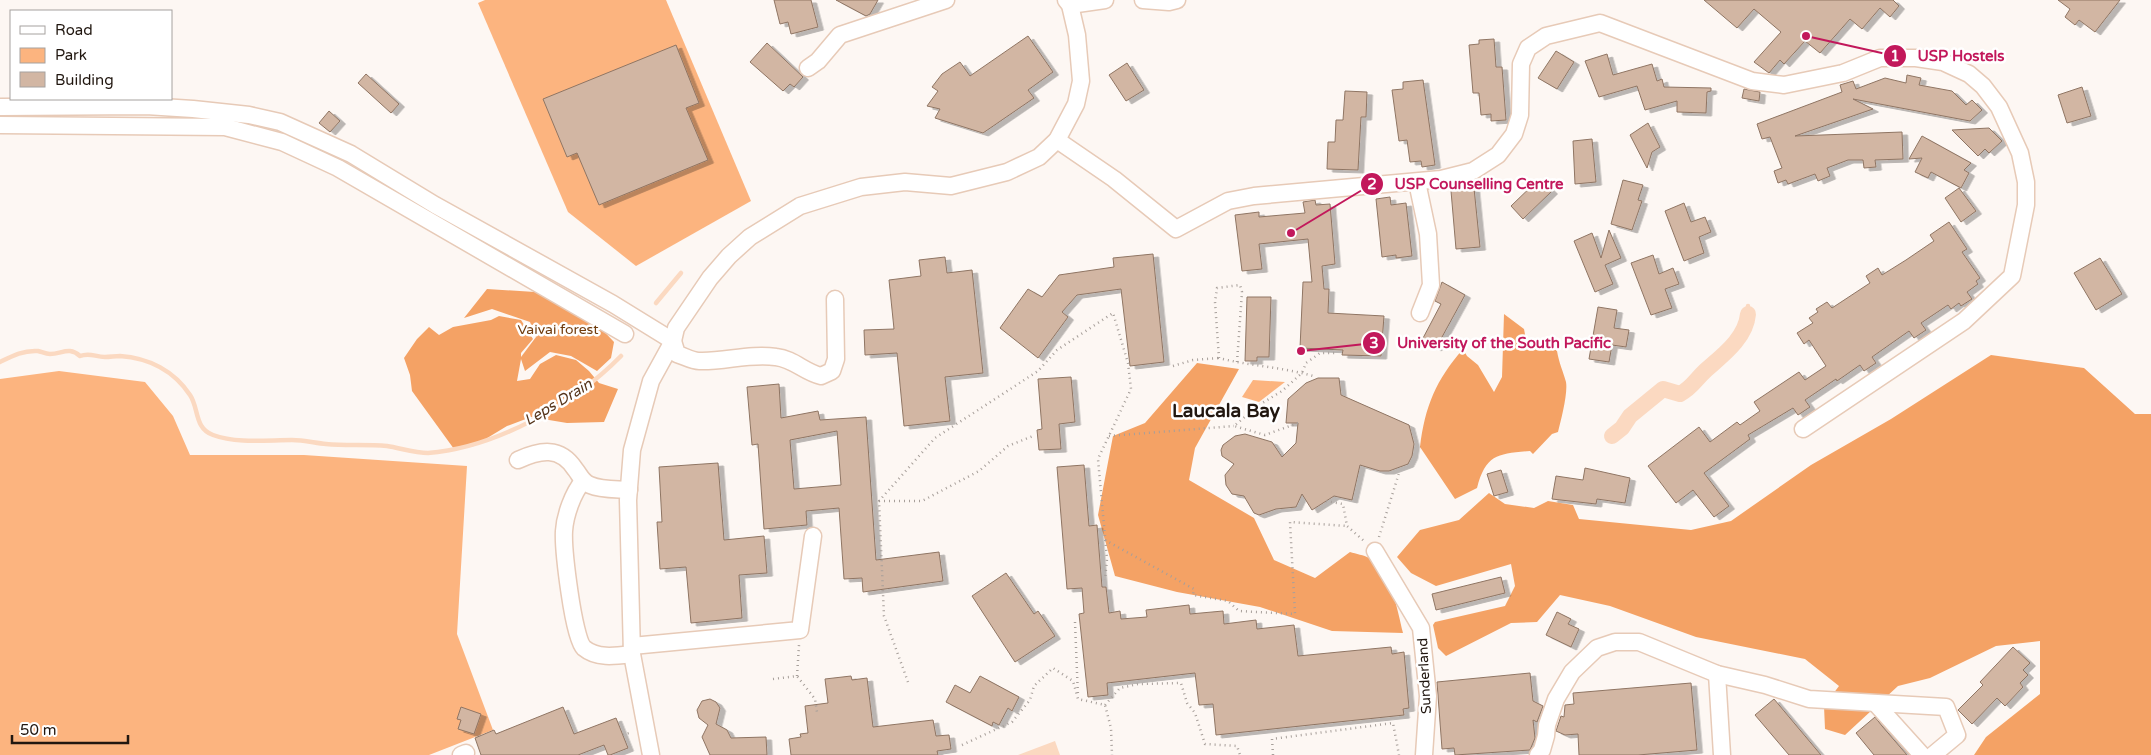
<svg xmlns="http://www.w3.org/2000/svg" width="2151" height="755" font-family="'Varela Round',sans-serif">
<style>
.green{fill:#fcb47f}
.forest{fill:#f4a265}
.water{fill:#fbd9c1}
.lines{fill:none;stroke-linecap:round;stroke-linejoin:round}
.stream{stroke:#fbd9c1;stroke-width:4.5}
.canal{stroke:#fbd9c1;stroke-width:16}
.building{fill:#d2b6a3;stroke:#8f7563;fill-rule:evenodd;filter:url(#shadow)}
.minor-casing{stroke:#e7cab7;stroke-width:19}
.path{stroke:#a79f9a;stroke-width:2.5;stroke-dasharray:1 4;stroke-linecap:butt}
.minor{stroke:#fff;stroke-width:16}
.labels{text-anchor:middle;stroke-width:5;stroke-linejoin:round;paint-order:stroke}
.park-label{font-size:14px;fill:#703c0d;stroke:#fff}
.street-label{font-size:14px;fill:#211710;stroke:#fff}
.water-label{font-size:15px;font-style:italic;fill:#56351b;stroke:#fff}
.district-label{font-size:19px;font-weight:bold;fill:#211710;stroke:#fff}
.leader{fill:none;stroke:#c2185b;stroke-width:2}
.callout-dot{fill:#c2185b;stroke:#fff;stroke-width:2}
.mark-label{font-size:15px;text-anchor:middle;font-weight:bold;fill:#fff}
.callout-label{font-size:15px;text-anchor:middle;font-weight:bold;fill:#c2185b;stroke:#fff;stroke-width:5;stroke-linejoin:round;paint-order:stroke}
</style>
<defs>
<filter id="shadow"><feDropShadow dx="5.5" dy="3" stdDeviation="0" flood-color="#0004"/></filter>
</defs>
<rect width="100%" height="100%" fill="#fdf7f3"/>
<g class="green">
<polygon points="485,0 666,0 751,201 636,266 568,212 478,3"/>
<polygon points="59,371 145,382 173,416 190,455 304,455 467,466 457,634 493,730 429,755 0,755 0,379"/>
<polygon points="1253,380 1285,382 1259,402 1242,397"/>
</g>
<g class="forest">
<polygon points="487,289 535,292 597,324 614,342 611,358 597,371 571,356 550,352 525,371 521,359 517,381 530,379 540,364 556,355 576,360 589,371 599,383 618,389 604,422 567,423 531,417 507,426 474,446 454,449 412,391 410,375 404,358 417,339 429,327 439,335 453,327 491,320 499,316 521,320 533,339 521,353 521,357 536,337 530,322 492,309 464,318"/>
<path d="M1504,314l20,15 3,16 7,1 10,-7 13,12c2,12 6,20 9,31 2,11 -5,38 -8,50l-6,2 -19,20 -3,-3c-32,3 -44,3 -53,37l-22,11 -35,-52c5,-41 16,-67 43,-98l4,7 11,9 16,27 8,-15z"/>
<polygon points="1991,355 2084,368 2135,414 2151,414 2151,755 1974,755 1986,737 2040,694 2040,641 1996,646 1930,678 1898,686 1845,735 1825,729 1824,706 1839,686 1805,659 1696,637 1610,606 1560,595 1537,622 1511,623 1446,656 1438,648 1433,625 1435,622 1505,606 1515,586 1511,564 1436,586 1411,573 1397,557 1420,530 1459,520 1489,493 1505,504 1534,508 1548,501 1573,505 1579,519 1691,530 1731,521 1811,465 1891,419"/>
<path d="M1197,363l42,6 -44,79 -6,32 65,38 20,42 41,18 35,-26c6,2 14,3 19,6 23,17 28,50 34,75l-71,-2 -72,-24 -83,-15 -62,-16 -17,-61 15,-79 32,-13z"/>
</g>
<polygon class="water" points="1055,741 1060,755 1018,755"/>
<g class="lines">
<g class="stream">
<polyline points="656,303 681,273"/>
<polyline points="1748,306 1748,314"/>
<path d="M0,362c12,-6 23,-12 38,-11 4,1 8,3 12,3 12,0 19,-8 30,2 10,-4 15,1 25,1 5,0 10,-1 15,-1 29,2 54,15 70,39 9,13 4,33 23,40 24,9 55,5 79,5 12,0 23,3 34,4 20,2 40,0 61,2 13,2 28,7 41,7 67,-5 146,-49 193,-97"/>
</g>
<path class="canal" d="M1612,436l10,-8 8,-12 33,-27 17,5c12,-6 16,-15 26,-24 17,-15 40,-32 42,-56"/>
</g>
<g class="building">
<polygon points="774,0 811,0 818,27 791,34 788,22 780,24"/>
<polygon points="836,0 878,0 870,14 866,16"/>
<polygon points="1704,0 1893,0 1899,6 1890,17 1880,8 1862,29 1850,19 1820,53 1805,41 1784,64 1780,60 1769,73 1754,62 1781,32 1754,9 1737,28"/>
<polygon points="2058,0 2120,0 2095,32 2079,20 2075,25 2065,17 2070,9"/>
<polygon points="1028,36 1053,72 1028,90 1034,98 983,133 935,118 940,109 927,106 938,91 932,87 942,74 960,62 970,76"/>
<polygon points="1494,39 1496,67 1502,67 1506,120 1491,121 1491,114 1481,115 1479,93 1473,93 1469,45 1479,44 1479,40"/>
<polygon points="767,43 803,77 794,87 790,84 783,91 750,62"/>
<polygon points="676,45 699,103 686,108 708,160 599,205 577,153 567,157 543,99"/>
<polygon points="1556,51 1574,62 1557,89 1538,78"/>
<polygon points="1607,54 1613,75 1652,64 1657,81 1662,79 1664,87 1711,88 1711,91 1707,92 1706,113 1677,112 1677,101 1645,110 1637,86 1599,97 1585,61"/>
<polygon points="1127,63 1144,90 1126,101 1109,75"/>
<polygon points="366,74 399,104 391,113 358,83"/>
<polygon points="1907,75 1921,78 1919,85 1952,91 1966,105 1972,100 1982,110 1970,121 1853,99 1873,109 1795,136 1902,132 1903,159 1875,160 1876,167 1864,168 1863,160 1848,160 1827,168 1830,176 1818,181 1815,174 1788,184 1786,180 1778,183 1774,171 1782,168 1770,137 1762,139 1757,124 1842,92 1840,85 1853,81 1856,89 1885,78 1906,83"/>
<polygon points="1423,80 1435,165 1422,167 1421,161 1410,162 1407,140 1399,141 1392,90 1403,89 1403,82"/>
<polygon points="2082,87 2091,116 2067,123 2058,95"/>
<polygon points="1744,89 1760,92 1759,101 1742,98"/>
<polygon points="1345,91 1367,92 1366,117 1361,117 1358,170 1327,169 1328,142 1335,142 1336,120 1343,120"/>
<polygon points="329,111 340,121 330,132 319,123"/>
<polygon points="1648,123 1660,147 1652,152 1647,168 1630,135"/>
<polygon points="1989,128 2002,141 1989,153 1985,149 1978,156 1952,130"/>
<polygon points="1922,136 1971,163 1964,170 1969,173 1961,188 1931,172 1928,178 1915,172 1922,158 1909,159"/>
<polygon points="1592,139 1596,182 1575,184 1573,141"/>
<polygon points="1539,179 1552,191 1523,219 1511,206"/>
<polygon points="1623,180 1643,185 1638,200 1642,201 1632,230 1611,224"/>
<polygon points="1474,188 1480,247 1456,249 1451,191"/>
<polygon points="1959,188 1976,211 1961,222 1945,198"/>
<polygon points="1390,197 1391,205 1406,203 1412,256 1396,258 1396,255 1382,257 1376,199"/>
<polygon points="1315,200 1316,205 1330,204 1335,264 1322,266 1324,289 1329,289 1328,313 1384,316 1381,356 1342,355 1343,350 1300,348 1303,282 1312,282 1308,239 1259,244 1262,269 1242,271 1235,215 1259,212 1259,217 1305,213 1303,202"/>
<polygon points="1684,203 1691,222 1705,217 1711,232 1699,237 1704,253 1684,261 1665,211"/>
<polygon points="1949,222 1967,249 1962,252 1980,278 1976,281 1978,284 1967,292 1972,299 1961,306 1959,303 1951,309 1948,305 1921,323 1926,330 1914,338 1909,331 1872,357 1876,363 1864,371 1860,365 1837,381 1836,379 1805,400 1810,407 1798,415 1793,408 1748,435 1750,439 1704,473 1729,506 1714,517 1693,490 1676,503 1648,466 1699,427 1710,442 1737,422 1740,425 1760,411 1754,402 1799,372 1805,380 1826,366 1809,340 1804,344 1797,333 1813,323 1809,318 1818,312 1816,309 1827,302 1832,308 1870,283 1866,276 1878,268 1882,275 1906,260 1934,241 1930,235"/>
<polygon points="1609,230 1621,258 1605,265 1613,284 1595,292 1574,241 1592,233 1601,258"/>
<polygon points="1153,254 1164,362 1130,366 1121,289 1077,295 1062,312 1068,317 1038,358 1000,328 1028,289 1042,297 1059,275 1114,267 1113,258"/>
<polygon points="1653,255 1659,274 1673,268 1679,284 1665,289 1672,308 1651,315 1631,263"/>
<polygon points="945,257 947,273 972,270 983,373 945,377 950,421 904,426 897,353 865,355 864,330 894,329 889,280 921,276 919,260"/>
<polygon points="2100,258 2122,294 2096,310 2074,273"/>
<polygon points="1442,282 1465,295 1436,348 1422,340 1441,304 1435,301"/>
<polygon points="1247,297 1271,297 1269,357 1257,357 1257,361 1245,361"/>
<polygon points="1598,307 1617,310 1614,328 1629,330 1626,347 1612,345 1609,362 1589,359"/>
<polygon points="1071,377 1075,422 1059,424 1061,449 1039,450 1037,430 1042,429 1038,379"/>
<polygon points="1318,378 1339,378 1341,395 1409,425 1414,444 1412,456 1408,464 1389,471 1380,471 1360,465 1352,500 1334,496 1312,510 1302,494 1296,507 1276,509 1259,515 1254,513 1244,496 1232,494 1226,485 1225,475 1234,464 1222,456 1221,450 1223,445 1235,436 1245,434 1272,442 1282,457 1296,443 1298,423 1286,423 1288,399 1306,383"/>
<path d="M779,384l2,34 37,-7 2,9 46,-3 10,143 63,-8 4,29 -80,11 -1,-14 -18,1 -5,-71 -33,3 1,14 -43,4 -6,-85 -6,1 -5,-58zM837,431l4,54 -47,4 -4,-49z"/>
<polygon points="718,463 724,540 764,536 767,573 739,575 742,618 691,623 686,567 660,569 657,522 662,522 659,467"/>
<polygon points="1084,465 1089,526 1097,525 1102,587 1106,587 1109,613 1120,611 1121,619 1147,617 1146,610 1189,605 1190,614 1223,611 1224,624 1256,620 1257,629 1294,625 1298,656 1391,647 1392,654 1404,652 1409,708 1403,709 1404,715 1216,735 1213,704 1199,705 1195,673 1107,683 1108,695 1088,697 1079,614 1084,613 1082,588 1067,589 1057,467"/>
<polygon points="1585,468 1630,478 1625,503 1597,499 1596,504 1552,499 1556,476 1583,480"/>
<polygon points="1501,470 1508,492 1494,496 1487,474"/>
<polygon points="1006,573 1034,614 1038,611 1055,636 1015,662 972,596"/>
<polygon points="1501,577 1505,593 1436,610 1432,594"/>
<polygon points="1557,612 1571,619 1568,624 1579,629 1571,647 1546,635"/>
<polygon points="2013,647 2030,663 2023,670 2028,675 2020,683 2023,687 2005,706 1997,698 1972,724 1958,710 1983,685 1980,682"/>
<polygon points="1530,673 1533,701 1543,706 1537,722 1533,720 1535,738 1530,750 1455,755 1454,748 1442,749 1437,682"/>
<polygon points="851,676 852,680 867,678 873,727 933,720 936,736 949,735 951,749 937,751 938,755 791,755 789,739 801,737 800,734 808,733 805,706 828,703 825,679"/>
<polygon points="980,676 1019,697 1012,711 1008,708 999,725 993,722 992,726 946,702 955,685 970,693"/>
<polygon points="1691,683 1697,750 1638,755 1579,755 1578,734 1565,735 1556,731 1561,716 1564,717 1565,705 1574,704 1573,693"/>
<polygon points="710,699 716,702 720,708 716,724 727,730 731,738 766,737 767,755 710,755 702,737 708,725 699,718 697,710 702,701"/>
<polygon points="1774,699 1821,755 1789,755 1755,715"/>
<polygon points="461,707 481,714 474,734 458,729 461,720 457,719"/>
<polygon points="563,707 574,734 616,718 628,748 610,755 608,755 604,745 578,755 481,755 475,738 494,730 496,734"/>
<polygon points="1875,717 1882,726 1907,755 1874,755 1856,733"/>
</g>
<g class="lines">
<g class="minor-casing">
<g id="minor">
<polyline points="1070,0 1070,5 1105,0"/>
<polyline points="1143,0 1169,2 1177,0"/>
<polyline points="808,68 818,61 840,35 946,0"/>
<path d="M0,107l146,-1 47,3 56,6 31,7 71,32 84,51 178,99 60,37 4,13c7,2 15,7 22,7 26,1 50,-8 77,-4 18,2 28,15 45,19l11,-5 4,-12 -1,-60"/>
<polyline points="0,125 225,127 282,142 338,168 625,334"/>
<polyline points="1057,140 1114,179 1176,229 1228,201 1254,196 1441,179 1473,171 1498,155 1514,134 1520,115 1521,64 1528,48 1546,36 1600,23 1752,81 1784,85 1843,73 1880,58 1916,58 1943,62 1969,74 1983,86 1999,107 2020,153 2026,182 2026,205 2012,276 1964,321 1803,429"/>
<polyline points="1417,182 1428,234 1431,285 1420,313"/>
<path d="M518,460c22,-10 42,-14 57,9 5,6 7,13 15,16 11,5 27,4 39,5"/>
<path d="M583,481c-10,12 -18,34 -19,50 -1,17 9,107 20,117 13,11 32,8 48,6"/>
<polyline points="1375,551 1421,628 1428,696 1424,755"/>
<polyline points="632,646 800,630 813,536"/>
<polyline points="1717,674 1722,755"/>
<polyline points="1876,704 1922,755"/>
<polyline points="461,755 466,753"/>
<polyline points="651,755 632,654 628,500 632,450 651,381 673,341 676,328 710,278 729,256 750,237 800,206 861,187 905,182 951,186 1007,172 1039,157 1057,140 1076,104 1081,81 1077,35 1070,5 1066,0"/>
<polyline points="1538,755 1542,750 1546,736 1547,725 1556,699 1572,672 1597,648 1615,642 1639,642 1717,674 1765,685 1809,699 1946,707 1957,735 1933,755"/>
</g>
</g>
<g class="path">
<path d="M1237,362l5,-70 -2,-7 -23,3 -2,14 4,56c31,8 63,9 94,18"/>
<polyline points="1173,366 1193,360 1219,358"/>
<polyline points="1298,423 1265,435 1234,426 1259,405 1282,391 1302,373 1306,363 1320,353 1338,353"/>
<polyline points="1109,436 1234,426"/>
<polyline points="879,501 922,501 979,471 1008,446 1033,436"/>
<polyline points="1326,501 1343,504 1347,526 1364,541"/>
<polyline points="1379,537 1399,473"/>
<polyline points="1105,540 1194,589 1193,595 1228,601 1239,611 1295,614 1290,522 1347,526"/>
<polyline points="1075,622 1078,697"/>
<polyline points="797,676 799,645"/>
<polyline points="773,679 797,676 815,699 817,712"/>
<polyline points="908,682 884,616 879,501 935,438 1038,371 1057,350 1113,313 1128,363 1131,389 1098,459 1107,559 1105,580"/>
<polyline points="1105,705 1120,688 1138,684 1181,683 1187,703 1195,713 1205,744 1237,746 1240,755"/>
<polyline points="623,735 632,732"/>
<polyline points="962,745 1012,722 1030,700 1034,686 1053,668 1073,681 1078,699 1105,705 1111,728 1112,755"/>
<polyline points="1273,755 1272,739 1393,723 1399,755"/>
</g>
<use href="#minor" class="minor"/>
</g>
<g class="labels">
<g class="park-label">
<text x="558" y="334">Vaivai forest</text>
</g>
<g class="street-label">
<text transform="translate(1424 676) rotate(-93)" y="5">Sunderland</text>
</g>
<g class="water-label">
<text transform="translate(558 402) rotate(-31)" y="5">Leps Drain</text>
</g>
<g class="district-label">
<text x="1226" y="417">Laucala Bay</text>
</g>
</g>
<path class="leader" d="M1806 36L1895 56M1291 233L1372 184M1301 351L1374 343"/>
<g class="callout-dot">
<circle cx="1806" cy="36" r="5"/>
<circle cx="1291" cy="233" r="5"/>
<circle cx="1301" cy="351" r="5"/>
<circle cx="1895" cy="56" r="12"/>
<circle cx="1372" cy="184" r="12"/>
<circle cx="1374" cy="343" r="12"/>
</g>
<g class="mark-label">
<text x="1895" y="61">1</text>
<text x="1372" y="189">2</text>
<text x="1374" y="348">3</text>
</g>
<g class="callout-label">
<text x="1961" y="61">USP Hostels</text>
<text x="1479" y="189">USP Counselling Centre</text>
<text x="1504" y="348">University of the South Pacific</text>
</g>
<rect x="10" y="10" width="162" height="90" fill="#ffffff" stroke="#a6a29f"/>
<rect x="20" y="26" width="25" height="8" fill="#ffffff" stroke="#a6a29f"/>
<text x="55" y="35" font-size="15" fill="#211710">Road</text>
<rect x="20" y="48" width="25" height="15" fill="#fcb47f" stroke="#a6a29f"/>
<text x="55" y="60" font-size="15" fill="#211710">Park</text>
<rect x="20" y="72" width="25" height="15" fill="#d2b6a3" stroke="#a6a29f"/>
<text x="55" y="85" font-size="15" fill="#211710">Building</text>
<path d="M12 735v8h116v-8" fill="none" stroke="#211710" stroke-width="2.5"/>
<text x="20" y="735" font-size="15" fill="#211710" stroke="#ffffff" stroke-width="4" paint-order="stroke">50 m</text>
</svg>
